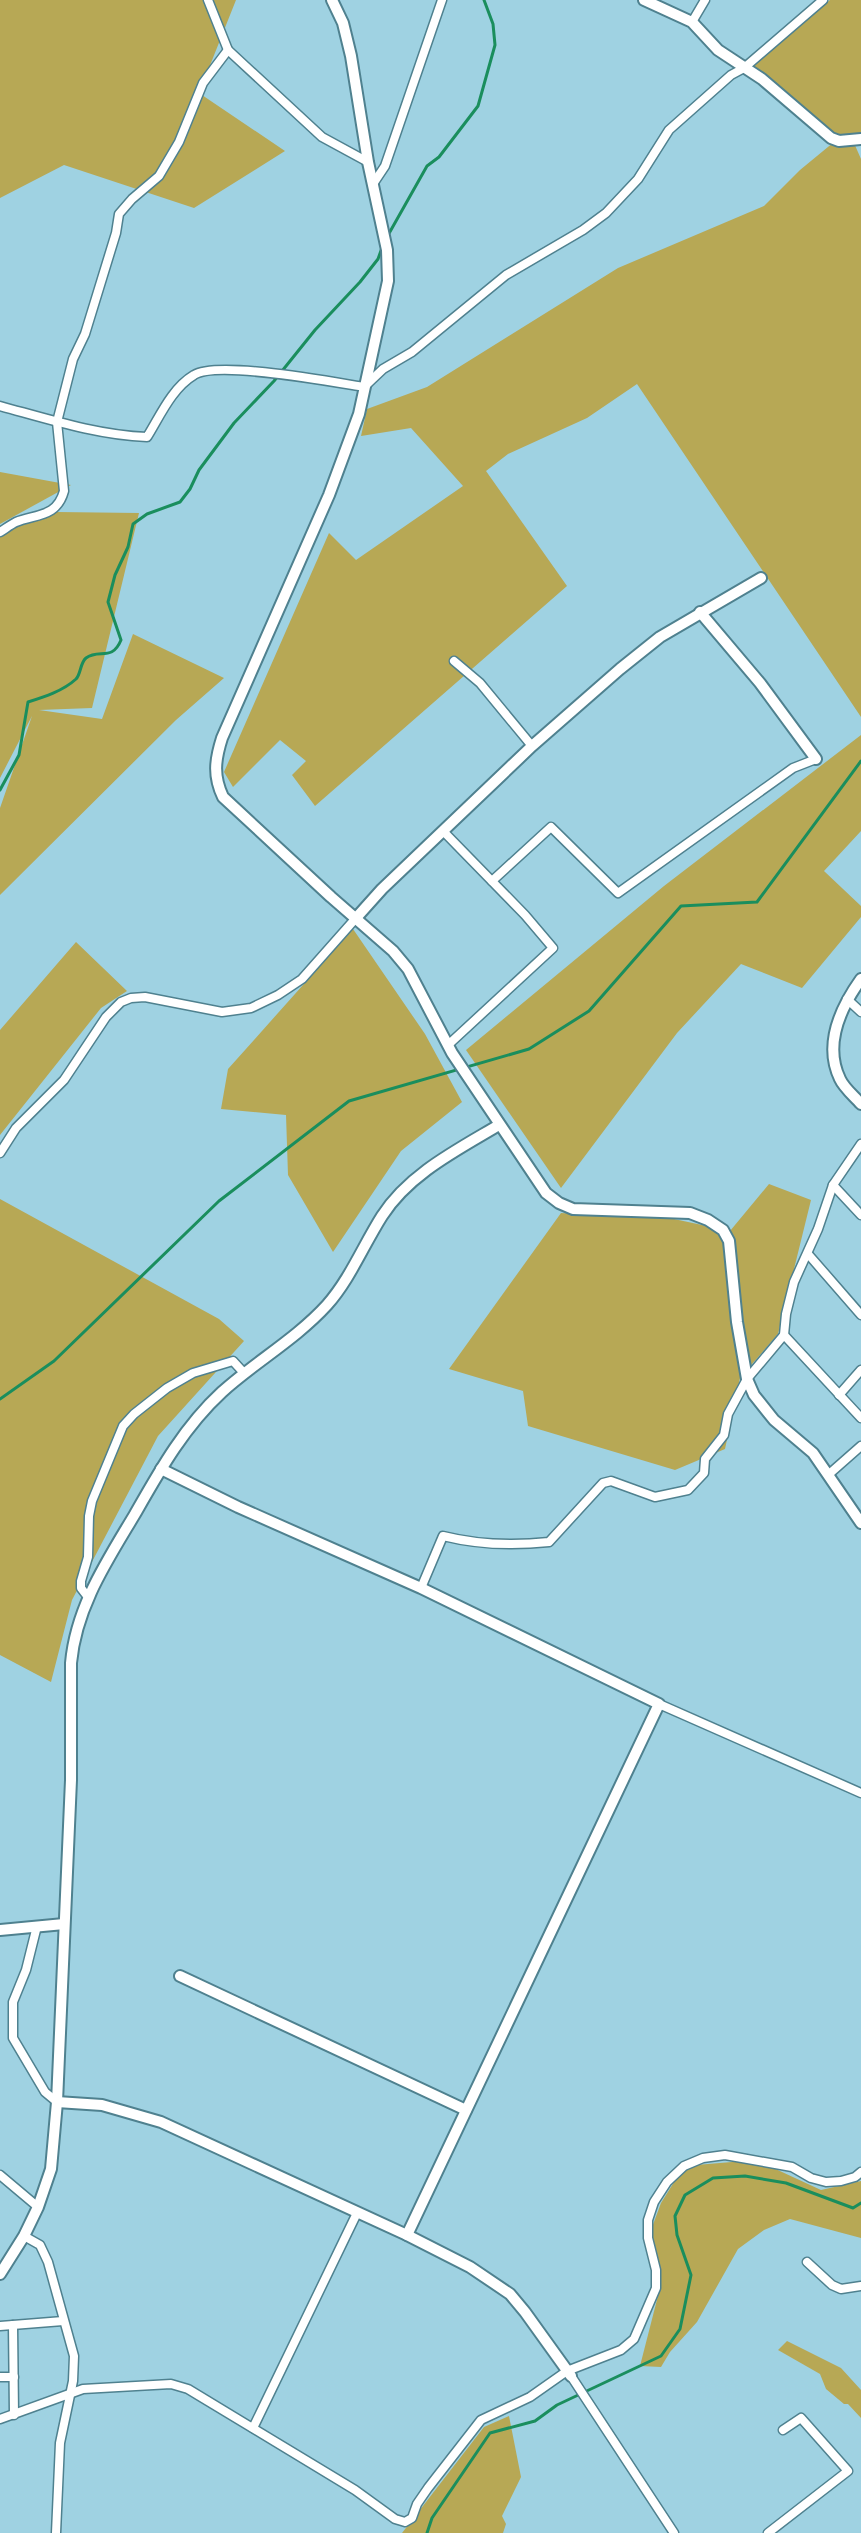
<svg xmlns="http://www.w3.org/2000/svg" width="861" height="2533" font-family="'Noto Sans',sans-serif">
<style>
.green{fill:#b7a855}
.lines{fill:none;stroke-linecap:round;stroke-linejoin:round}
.stream{stroke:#1a8e5d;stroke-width:3}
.minor-casing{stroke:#4f818f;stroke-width:11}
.tertiary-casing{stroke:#4f818f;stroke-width:14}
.minor{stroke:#fff;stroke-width:8}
.tertiary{stroke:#fff;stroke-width:10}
</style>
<rect width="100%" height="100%" fill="#9fd2e2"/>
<g class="green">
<polygon points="0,0 236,0 199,93 285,151 194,208 64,165 0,198"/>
<polygon points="830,0 861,0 861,140 839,141 744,68"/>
<polygon points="834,142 854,143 861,159 861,717 637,384 587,418 508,454 486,471 567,586 315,806 292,775 306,761 280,740 233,787 224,772 329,533 356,560 463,486 411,428 361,436 367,409 427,387 618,268 764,206 800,170"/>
<polygon points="0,472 71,485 0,524"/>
<polygon points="57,512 139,513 92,708 39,710 102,719 133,634 224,678 176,720 0,895 0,808 32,716 0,778 0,530"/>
<polygon points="861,735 861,831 824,871 861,906 861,917 802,988 741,964 677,1033 561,1188 466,1050 664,886"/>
<polygon points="353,929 425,1034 462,1102 401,1151 333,1252 288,1175 286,1115 221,1109 228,1069"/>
<polygon points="76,942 127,991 101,1008 0,1135 0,1030"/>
<polygon points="769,1184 811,1200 778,1334 740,1378 725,1449 675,1470 528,1426 523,1391 449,1369 561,1213 674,1219 730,1231"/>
<polygon points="0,1199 219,1319 244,1341 158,1436 72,1600 51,1682 0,1655"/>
<polygon points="756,2160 821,2190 861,2181 861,2238 790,2219 764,2230 738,2249 697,2322 670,2352 661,2367 640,2366 660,2288 648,2238 661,2203 684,2166"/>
<polygon points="787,2341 841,2368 861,2390 861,2418 848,2404 844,2404 826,2389 820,2374 778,2350"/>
<polygon points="509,2416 521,2477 502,2516 506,2524 503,2533 402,2533 484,2427"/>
</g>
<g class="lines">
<g class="stream">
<polyline points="387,237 427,166 439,157 478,106 495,45 493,24 484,0"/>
<path d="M0,790l19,-35 9,-53c16,-5 35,-11 48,-23 5,-5 4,-16 10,-21 13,-10 26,4 35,-18l-13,-38 7,-27 13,-28 5,-23 14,-10 33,-12 10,-13 9,-19 35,-47 40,-42 41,-51 45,-48 18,-23 5,-14"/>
<polyline points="0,1399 54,1361 219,1201 349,1101 529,1049 589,1011 681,906 757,902 861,761"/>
<polyline points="427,2533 432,2518 490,2433 535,2421 557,2405 661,2356 680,2329 691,2275 677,2235 675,2216 685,2195 713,2178 745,2176 786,2183 853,2208 861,2203"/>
</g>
<g class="minor-casing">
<g id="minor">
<polyline points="208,0 228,50 322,137 368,162"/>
<polyline points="692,22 705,0"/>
<polyline points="373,184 385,166 442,0"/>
<path d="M0,406c48,13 97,29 147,31 13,-21 25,-49 47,-62 23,-15 139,7 170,12l19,-18 29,-17 94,-77 77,-45 23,-17 32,-34 31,-49 62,-55 13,-7 79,-68"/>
<path d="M0,532c5,-3 10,-7 16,-10 21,-8 41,-5 48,-31l-7,-69 16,-63 12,-25 31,-101 3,-19 13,-15 27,-23 20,-34 24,-59 25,-33"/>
<polyline points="454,661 480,683 532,746"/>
<polyline points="443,831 525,915 553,948 448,1045"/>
<polyline points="492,881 551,827 618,893 793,768 816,759"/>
<polyline points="847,999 861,1012"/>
<polyline points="0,1153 16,1128 64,1080 106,1017 121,1002 131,998 145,997 222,1012 251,1008 278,995 302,979 356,918"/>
<polyline points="833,1185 861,1215"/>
<polyline points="808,1254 861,1315"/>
<polyline points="784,1335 861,1418"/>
<polyline points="839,1395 861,1370"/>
<polyline points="828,1475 861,1446"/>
<path d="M421,1588l22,-52c36,9 69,10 106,6l54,-59 8,-2 44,16 33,-7 16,-17 1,-14 19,-24 4,-21 19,-35 37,-44 2,-21 8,-32 24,-53 15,-44 28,-41"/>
<polyline points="88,1597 81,1588 81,1581 88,1557 89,1516 92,1501 123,1426 134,1414 167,1388 193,1373 233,1361 244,1373"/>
<polyline points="659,1704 861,1793"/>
<polyline points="37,1926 26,1970 13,2002 13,2038 45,2092 57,2102"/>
<polyline points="0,2175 38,2207"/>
<polyline points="24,2236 40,2245 48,2262 74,2356 73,2381 60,2443 56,2533"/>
<polyline points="807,2262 832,2285 841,2289 861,2286"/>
<polyline points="13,2325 14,2415"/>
<polyline points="0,2326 63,2321"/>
<polyline points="571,2376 674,2533"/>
<polyline points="0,2377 14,2377"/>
<polyline points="0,2419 83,2389 171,2384 188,2389 355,2490 395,2519 405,2522 412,2518 417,2504 428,2488 481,2420 530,2397 567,2371 621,2350 634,2339 656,2288 656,2270 648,2238 648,2220 654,2202 667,2182 684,2166 703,2158 725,2155 792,2167 811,2178 826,2182 841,2181 855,2177 861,2172"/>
<polyline points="253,2428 357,2213"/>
<polyline points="768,2533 848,2471 801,2418 783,2430"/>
</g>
</g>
<g class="tertiary-casing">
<g id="tertiary">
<path d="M332,0l11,23 8,33 17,106 19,88 1,31 -29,133 -30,81 -107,243c-7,22 -9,38 1,59l108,100 62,54 15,18 44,84 94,140 13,10 14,6 117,4 18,7 15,10 6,11 8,81 10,57 7,16 20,25 39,33 48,70"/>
<polyline points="644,0 692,22 718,50 762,79 831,138 839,141 861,139"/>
<polyline points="700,612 760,683 816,759"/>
<polyline points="356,918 382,889 532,746 620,669 660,637 761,578"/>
<path d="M861,979c-20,28 -38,65 -21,100 4,9 14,17 21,25"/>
<polyline points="161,1469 238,1507 421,1588 659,1704 407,2235"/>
<polyline points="0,1930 64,1924"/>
<polyline points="180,1976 466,2110"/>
<polyline points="57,2102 102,2105 161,2122 407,2235 470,2267 510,2294 525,2312 571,2376"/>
<path d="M0,2274l24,-38 14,-29 13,-38 6,-67 14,-322v-117c5,-56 36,-102 64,-149 25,-44 49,-87 87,-122 33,-30 74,-53 105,-87 23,-26 36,-59 55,-89 27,-42 75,-66 117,-91"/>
</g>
</g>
<use href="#minor" class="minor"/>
<use href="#tertiary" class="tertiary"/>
</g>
</svg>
